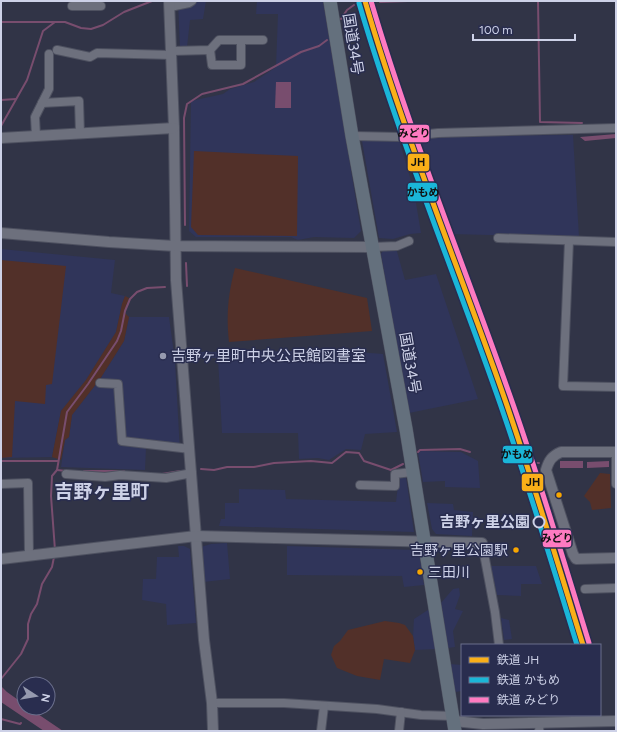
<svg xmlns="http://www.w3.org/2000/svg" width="617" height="732" font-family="Figtree,'Noto Sans JP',sans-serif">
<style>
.built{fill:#30355a}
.green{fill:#523029}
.water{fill:#784d6e}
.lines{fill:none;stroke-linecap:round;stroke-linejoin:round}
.stream{stroke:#784d6e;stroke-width:2}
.minor-casing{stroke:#4e5160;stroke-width:10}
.tertiary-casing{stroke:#4e5160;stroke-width:12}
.trunk-casing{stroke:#4e5160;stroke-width:14}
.minor{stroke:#6d707d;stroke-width:8}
.tertiary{stroke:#6d707d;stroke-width:10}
.trunk{stroke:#64707d;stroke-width:13}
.rail-1-casing{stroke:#292d4f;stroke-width:8}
.rail-2-casing{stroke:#292d4f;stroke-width:8}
.rail-3-casing{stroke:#292d4f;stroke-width:8}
.rail-1{stroke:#faaf18;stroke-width:5}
.rail-2{stroke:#1ab6d8;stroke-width:5}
.rail-3{stroke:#fe7ac1;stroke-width:5}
.poi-dot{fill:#969aaf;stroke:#292d4f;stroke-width:1.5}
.bus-dot{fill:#f7a600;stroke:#292d4f;stroke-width:1.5}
.stop-dot{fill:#292d4f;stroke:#cdd1e7;stroke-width:2}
.labels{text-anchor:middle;stroke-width:3;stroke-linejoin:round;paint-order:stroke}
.bus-label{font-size:14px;fill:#cdd1e7;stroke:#292d4f;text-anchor:end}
.street-label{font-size:15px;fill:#cdd1e7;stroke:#292d4f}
.poi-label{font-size:15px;fill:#cdd1e7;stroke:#292d4f;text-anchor:start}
.stop-label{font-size:15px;font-weight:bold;fill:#cdd1e7;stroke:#292d4f;text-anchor:end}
.district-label{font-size:19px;font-weight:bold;fill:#cdd1e7;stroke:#292d4f}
.line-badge{stroke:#292d4f;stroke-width:1.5}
.pale-badge-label{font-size:11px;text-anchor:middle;font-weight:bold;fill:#111}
</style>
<rect width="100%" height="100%" fill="#313447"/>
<g class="built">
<polygon points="178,1 206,1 203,19 190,20 187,47 180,48"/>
<polygon points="257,1 323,1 361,231 354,238 314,237 298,240 291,237 196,237 189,231 191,101 223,94 230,89 254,82 276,67 278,14 256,14"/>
<polygon points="573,135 579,237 450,234 415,139 441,136"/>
<polygon points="380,139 399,140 414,191 421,233 410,234 393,239 379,238 362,141"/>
<polygon points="396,248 405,280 436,274 478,399 409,413 381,254 384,249"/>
<polygon points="1,249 115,260 111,293 125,296 122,304 116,332 86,380 61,411 52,457 1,458"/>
<polygon points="129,317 169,317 175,361 180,452 146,448 145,470 61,467 65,440 69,437 72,415 100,379 124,341"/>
<polygon points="344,351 383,354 397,432 365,434 361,450 346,449 329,460 318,458 299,459 298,433 222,433 218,358 190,357 189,352"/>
<polygon points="421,451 461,452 478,461 480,488 445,487 445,481 423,482 418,453"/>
<polygon points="399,477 406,477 414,532 219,526 221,519 225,519 225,503 239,503 239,489 285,490 286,499 396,502"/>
<polygon points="427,503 453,504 454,510 473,512 472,536 436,534 432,529"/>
<polygon points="227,543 230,579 203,582 201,547 211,544"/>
<polygon points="178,546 184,546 190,549 196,623 167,625 166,604 142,600 143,579 156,579 157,557 179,557"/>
<polygon points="287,546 416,550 419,552 424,585 404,587 402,576 287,575"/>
<polygon points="491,566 536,566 542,584 521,584 521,596 497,595"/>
<polygon points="459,588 460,595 455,609 463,611 453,631 455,647 448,648 441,603 453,589"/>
<polygon points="431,608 436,649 415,650 413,636 414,619"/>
<polygon points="501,618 509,620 512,639 504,640"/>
<polygon points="450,664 462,665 462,691 455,692"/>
</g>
<g class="green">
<polygon points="194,151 298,156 297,236 198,235 191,227"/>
<polygon points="1,260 66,266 52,384 46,385 45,404 15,401 12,457 1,458"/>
<path d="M235,268l132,30 5,33 -143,11c-3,-27 -1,-48 6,-74z"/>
<polygon points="125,296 129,298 124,312 129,317 124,341 100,379 72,415 69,437 65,440 61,460 52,457 61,411 86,380 116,332 122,304"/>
<polygon points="600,473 610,474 611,508 592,510 590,502 584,496"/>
<polygon points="385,621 399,623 405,625 413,636 415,650 410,663 384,659 380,680 357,676 337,668 331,655 334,646 340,641 348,630"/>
</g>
<g class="water">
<polygon points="276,82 291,82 291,108 275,108"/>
<polygon points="616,134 616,138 585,141 580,137"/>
<rect x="560" y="461" width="23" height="7"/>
<polygon points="609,461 609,467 587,468 587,462"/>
<polygon points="1,686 7,692 24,704 24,708 29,708 63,731 44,731 1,702"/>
</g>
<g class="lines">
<g class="stream">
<polyline points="538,1 540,122 582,123"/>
<polyline points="380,2 408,1"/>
<polyline points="341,19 347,10 354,5"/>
<polyline points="1,22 55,22"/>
<polyline points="1,100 16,99"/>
<polyline points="1,126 27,80 43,31 55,22 65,22 81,28 91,29 103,25 124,12 152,1"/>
<polyline points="185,225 184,118 187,104 202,94 243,84 301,52 319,46 327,40"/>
<polyline points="186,263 187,286"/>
<polyline points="418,452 420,450 460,449 470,452"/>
<polyline points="1,461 58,461"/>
<polyline points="535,463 539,463"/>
<polyline points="201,469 214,470 227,467 254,467 274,463 311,461 332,463 346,452 359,453 364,461 391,470 403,464"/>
<polyline points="57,470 66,471"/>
<polyline points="84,471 124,471"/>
<polyline points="162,474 180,471"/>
<polyline points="55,550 51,496 52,476 57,470 67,412 88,384 117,341 121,331 125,311 130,299 137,292 147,288 165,287"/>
<polyline points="1,679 21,654 28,639 28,624 31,614 37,604 42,584 52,567 54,557"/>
<polyline points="1,719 20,724 21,723"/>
</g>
<g class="minor-casing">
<g id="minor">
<polyline points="72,6 101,6"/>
<polyline points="170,7 189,3 192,1"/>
<polyline points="57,50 90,57 97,53 172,55"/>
<polyline points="210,50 212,65 241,65 241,40"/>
<polyline points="172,51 210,50 219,40 263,40"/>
<polyline points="42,103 79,101 80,134"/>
<polyline points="36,136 35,117 49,89 49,54"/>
<polyline points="352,136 402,137 438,133 616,128"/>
<polyline points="498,238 616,242"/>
<polyline points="569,241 563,386 616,387"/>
<polyline points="372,247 397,246 409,241"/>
<polyline points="100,383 118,384 122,441 190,449"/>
<polyline points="616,451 616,484"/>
<polyline points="66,474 105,477 120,475 166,478 192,473"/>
<polyline points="1,484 28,483 29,556"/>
<polyline points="360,485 395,486 395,474 412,472"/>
<polyline points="482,543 495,612 499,645"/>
<polyline points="585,589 616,588"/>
<polyline points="212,703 284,703 377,709 421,715 453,716"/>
<polyline points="321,731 324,706"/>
<polyline points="399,731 401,712"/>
<polyline points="539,731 540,722"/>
</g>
</g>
<g class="tertiary-casing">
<g id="tertiary">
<polyline points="169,1 174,128 176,280 204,640 212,703 213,731"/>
<polyline points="1,138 174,128"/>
<polyline points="1,233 109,242 175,246 372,247"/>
<path d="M616,452h-55c-9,4 -12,8 -15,18l27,84 3,5 40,-1"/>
<polyline points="1,559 196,536 482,543"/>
<polyline points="454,721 483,724 616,721"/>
</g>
</g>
<g class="trunk-casing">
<polyline id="trunk" points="330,1 352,136 406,429 455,731"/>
</g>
<use href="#minor" class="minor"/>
<use href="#tertiary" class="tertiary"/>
<use href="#trunk" class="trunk"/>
<g class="rail-1-casing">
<path id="rail-1" d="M365,1c39,134 92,262 138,393 29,83 54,167 80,251"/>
</g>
<g class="rail-2-casing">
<path id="rail-2" d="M359,3c39,133 92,261 138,392 29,82 54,166 80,250"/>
</g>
<g class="rail-3-casing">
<path id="rail-3" d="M371,1c39,132 91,259 137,389 30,83 55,169 81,253"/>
</g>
<use href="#rail-1" class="rail-1"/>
<use href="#rail-2" class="rail-2"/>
<use href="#rail-3" class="rail-3"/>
</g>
<circle class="poi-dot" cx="163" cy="356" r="4"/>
<g class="bus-dot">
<circle cx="559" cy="495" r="3.5"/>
<circle cx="516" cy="550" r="3.5"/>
<circle cx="420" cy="572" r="3.5"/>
</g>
<circle class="stop-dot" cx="539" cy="522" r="5.5"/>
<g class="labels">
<g class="bus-label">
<text x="508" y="555">吉野ヶ里公園駅</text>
<text x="428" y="577" text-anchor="start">三田川</text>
</g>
<g class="street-label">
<text transform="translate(353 44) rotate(81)" y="5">国道34号</text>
<text transform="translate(410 363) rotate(80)" y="5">国道34号</text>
</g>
<g class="poi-label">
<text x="171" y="361">吉野ヶ里町中央公民館図書室</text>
</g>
<g class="stop-label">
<text x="530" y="527">吉野ヶ里公園</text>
</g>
<g class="district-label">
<text x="102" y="498">吉野ヶ里町</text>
</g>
</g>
<g class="line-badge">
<rect x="399" y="124" width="31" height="19" rx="4" fill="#fe7ac1"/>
<rect x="407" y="153" width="23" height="19" rx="4" fill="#faaf18"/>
<rect x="407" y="182" width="31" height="20" rx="4" fill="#1ab6d8"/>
<rect x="502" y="445" width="31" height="19" rx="4" fill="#1ab6d8"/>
<rect x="521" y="473" width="23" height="19" rx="4" fill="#faaf18"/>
<rect x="542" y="529" width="30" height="19" rx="4" fill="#fe7ac1"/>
</g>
<g class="pale-badge-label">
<text x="414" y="137">みどり</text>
<text x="418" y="166">JH</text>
<text x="423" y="196">かもめ</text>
<text x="517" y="458">かもめ</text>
<text x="533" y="486">JH</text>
<text x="557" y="542">みどり</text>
</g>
<rect width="617" height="732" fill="none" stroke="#cdd1e7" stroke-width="4"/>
<rect x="461" y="644" width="140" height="72" fill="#292d4f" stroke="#6b6f8c"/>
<rect x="469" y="657" width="20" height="6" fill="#faaf18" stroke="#6b6f8c"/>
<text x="497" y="664" font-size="12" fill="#cdd1e7">鉄道 JH</text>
<rect x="469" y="677" width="20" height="6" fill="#1ab6d8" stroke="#6b6f8c"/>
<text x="497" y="684" font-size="12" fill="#cdd1e7">鉄道 かもめ</text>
<rect x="469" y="697" width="20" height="6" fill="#fe7ac1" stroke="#6b6f8c"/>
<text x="497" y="704" font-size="12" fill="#cdd1e7">鉄道 みどり</text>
<g transform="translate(36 696) rotate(102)"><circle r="19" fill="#292d4f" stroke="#6b6f8c"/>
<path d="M0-3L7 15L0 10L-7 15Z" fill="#969aaf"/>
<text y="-6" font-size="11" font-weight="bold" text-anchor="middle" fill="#cdd1e7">N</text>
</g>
<path d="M473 34v6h102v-6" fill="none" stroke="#cdd1e7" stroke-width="2"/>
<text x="479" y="34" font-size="12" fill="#cdd1e7" stroke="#292d4f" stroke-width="3" paint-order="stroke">100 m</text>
</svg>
